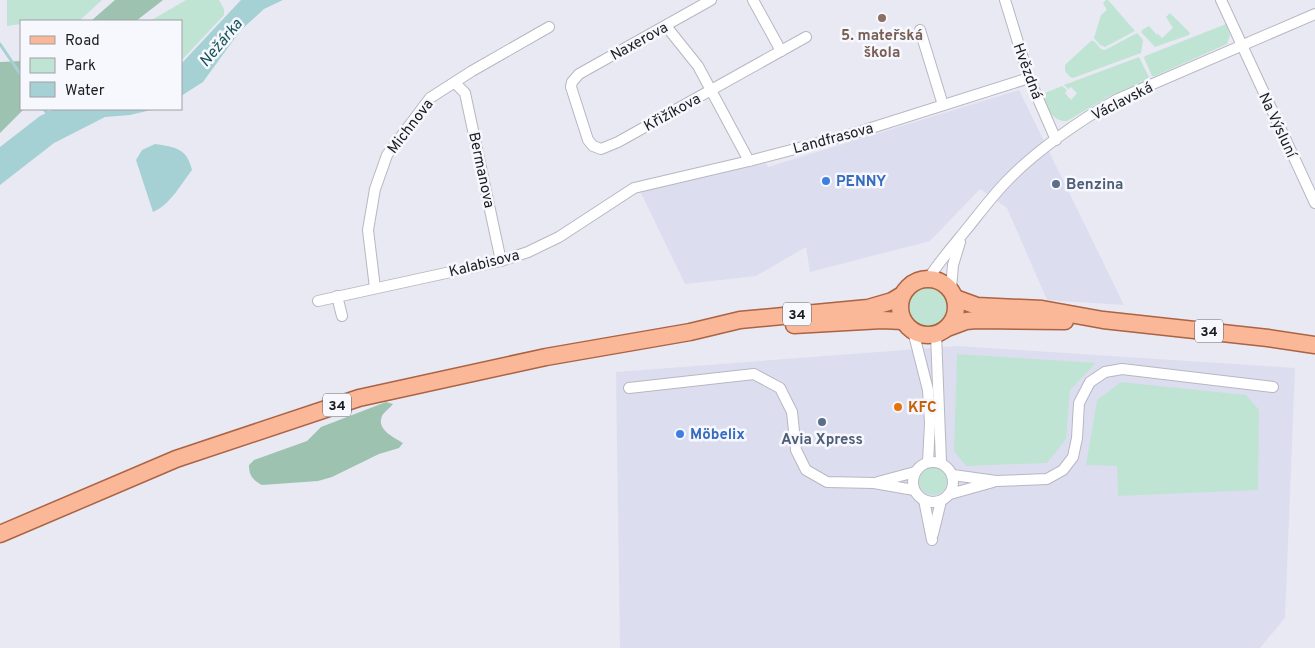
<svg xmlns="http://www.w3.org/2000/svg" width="1315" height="648" font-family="Overpass,sans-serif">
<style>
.built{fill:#ddddf0}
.green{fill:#c0e4d3}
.forest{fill:#9dc2b0}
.water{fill:#a5d1d4}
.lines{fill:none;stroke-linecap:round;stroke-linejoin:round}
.stream{stroke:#a5d1d4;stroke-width:3}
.street-casing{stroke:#b7b7c2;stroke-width:12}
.primary-casing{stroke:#ab6342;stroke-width:19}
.street{stroke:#fff;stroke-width:10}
.primary{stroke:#fab898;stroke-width:16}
.education-dot{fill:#8d6e63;stroke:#f7f7fe;stroke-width:2}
.shop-dot{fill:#3f7fe0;stroke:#f7f7fe;stroke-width:2}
.service-dot{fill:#5c6f8a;stroke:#f7f7fe;stroke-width:2}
.food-dot{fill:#e8710a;stroke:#f7f7fe;stroke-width:2}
.labels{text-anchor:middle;stroke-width:5;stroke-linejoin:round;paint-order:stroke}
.shield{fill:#f7f7fe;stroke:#5e5e63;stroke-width:1}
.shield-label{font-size:14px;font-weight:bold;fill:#1d1d21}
.education-label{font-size:15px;font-weight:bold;fill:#785e54;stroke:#f7f7fe}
.street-label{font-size:15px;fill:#1d1d21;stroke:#f7f7fe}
.shop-label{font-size:15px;font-weight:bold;fill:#366cbe;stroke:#f7f7fe;text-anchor:start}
.service-label{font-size:15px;font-weight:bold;fill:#4e5e75;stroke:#f7f7fe;text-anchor:start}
.food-label{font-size:15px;font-weight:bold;fill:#c56008;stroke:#f7f7fe;text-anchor:start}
.water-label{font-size:16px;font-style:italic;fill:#18555a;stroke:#f7f7fe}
</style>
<rect width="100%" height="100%" fill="#e9e9f4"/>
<g class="built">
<polygon points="1019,90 1124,305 1047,300 1007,208 980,189 930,241 810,272 806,247 756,276 685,284 640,191 766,163 768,167"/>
<polygon points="957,346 1295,368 1285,618 1260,648 620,648 616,372"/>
</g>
<g class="green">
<polygon points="7,0 102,0 79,21 21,21 21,24 7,26"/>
<polygon points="186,0 219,0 224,9 224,15 181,61 181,21 150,21"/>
<polygon points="1106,0 1108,0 1135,31 1105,47 1100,45 1094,38 1101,15 1107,10 1103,3"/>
<polygon points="1170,13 1190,33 1189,35 1155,47 1141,32 1142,30 1149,26 1157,35 1158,34 1162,38 1173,28 1166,17"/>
<polygon points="1226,24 1230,35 1227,44 1155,76 1152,76 1144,58 1145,56"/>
<polygon points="1137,33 1143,40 1141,53 1073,78 1070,77 1065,71 1065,65 1067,63 1091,41 1094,41 1101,49 1105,50"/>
<path d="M1139,57l10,20 -3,3 -38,17 -41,24c-14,1 -22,-13 -24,-26l2,-2 17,-7 5,4 -2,3 6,7 6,-7 -6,-6 -3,2 -4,-4z"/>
<circle cx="928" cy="307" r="22"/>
<polygon points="957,354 1096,363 1070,390 1066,439 1047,463 966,466 954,451"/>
<polygon points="1121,382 1246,395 1259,410 1258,490 1118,496 1117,466 1086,465 1097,400"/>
<circle cx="933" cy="481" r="14"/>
</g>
<g class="forest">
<polygon points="115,0 163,0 136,21 91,21"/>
<polygon points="21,61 21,109 24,109 0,133 0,62"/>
<path d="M386,402l7,2c-3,4 -9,8 -11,12 -6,14 13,22 21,27l-4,5 -20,6 -47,23 -14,4 -56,4c-9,-5 -13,-9 -13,-20l5,-5 53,-19 14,-14z"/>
</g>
<g class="water">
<polygon points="241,0 283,0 264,9 240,31 203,82 181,96 181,64"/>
<polygon points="54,109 155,109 130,115 105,117 54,143 0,185 0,147 40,116"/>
<path d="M155,144c20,3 32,4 37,26 -11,14 -22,35 -39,42l-17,-52 6,-10z"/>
</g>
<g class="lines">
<g class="stream">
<polyline points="0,44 21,75"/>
<polyline points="44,109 46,112 52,113"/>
</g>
<g class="street-casing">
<g id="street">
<polyline points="711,0 579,74 572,82 571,87 588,140 593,146 601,149 618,142 806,37"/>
<polyline points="753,0 781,51"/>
<polyline points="1005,0 1029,78 1056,140"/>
<polyline points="1221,0 1315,203"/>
<polyline points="666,26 698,66 749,161"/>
<polyline points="920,30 943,105"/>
<polyline points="455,83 465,93 501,261"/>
<path d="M929,278c9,-15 21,-28 32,-42 15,-18 28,-36 44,-53 28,-30 76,-64 113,-84l197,-85"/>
<polyline points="375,288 368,230 375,189 387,155 430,98 472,71 549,27"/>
<polyline points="951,289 953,265 960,242"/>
<polyline points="337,296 342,316"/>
<polyline points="318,301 501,261 528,252 559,237 634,188 749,161 849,135 1029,78"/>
<polyline points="913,331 928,390 930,423 928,462"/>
<polyline points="936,334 941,462"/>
<polyline points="629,388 754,374 780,388 792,412 796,450 806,470 827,482 874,483 914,490"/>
<circle cx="933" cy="482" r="20"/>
<polyline points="953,475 996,481 1047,479 1063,470 1073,457 1077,438 1079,403 1090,382 1105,372 1122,369 1273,387"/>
<polyline points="878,482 915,472"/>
<polyline points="950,494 993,482"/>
<polyline points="924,500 932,540"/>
<polyline points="933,534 941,501"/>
</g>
</g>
<g class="primary-casing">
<g id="primary">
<circle cx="928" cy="307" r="28"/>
<polyline points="955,298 977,306 1042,309 1103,320 1268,338 1315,345"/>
<polyline points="794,325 882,320 903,321"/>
<polyline points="947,328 966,321 976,320 1065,321"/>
<polyline points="0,534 176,459 359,398 546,357 690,332 740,320 868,308 892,301 902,295"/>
</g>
</g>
<use href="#street" class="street"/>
<use href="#primary" class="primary"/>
</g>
<circle class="education-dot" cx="882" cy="18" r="5"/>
<g class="shop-dot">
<circle cx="826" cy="181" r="5"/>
<circle cx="680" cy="434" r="5"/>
</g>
<g class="service-dot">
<circle cx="1056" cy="184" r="5"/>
<circle cx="822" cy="422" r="5"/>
</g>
<circle class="food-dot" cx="898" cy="407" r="5"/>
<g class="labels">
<g class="shield">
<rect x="783" y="302.5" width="28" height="23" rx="4"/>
<rect x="1195" y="319.5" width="28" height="23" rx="4"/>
<rect x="323" y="393.5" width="28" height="23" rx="4"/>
</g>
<g class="shield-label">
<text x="797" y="319">34</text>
<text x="1209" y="336">34</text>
<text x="337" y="410">34</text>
</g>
<g class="education-label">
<text x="882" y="40">5. mateřská<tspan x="882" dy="17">škola</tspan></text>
</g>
<g class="street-label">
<text transform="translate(639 41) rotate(-29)" y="5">Naxerova</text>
<text transform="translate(1028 71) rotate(70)" y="5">Hvězdná</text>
<text transform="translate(1122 101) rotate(-27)" y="5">Václavská</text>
<text transform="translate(672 112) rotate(-29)" y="5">Křižíkova</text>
<text transform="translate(1278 125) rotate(65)" y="5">Na Výsluní</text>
<text transform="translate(410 126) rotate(-52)" y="5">Michnova</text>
<text transform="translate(833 138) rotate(-15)" y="5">Landfrasova</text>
<text transform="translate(482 170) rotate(78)" y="5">Bermanova</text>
<text transform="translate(484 263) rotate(-14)" y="5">Kalabisova</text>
</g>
<g class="shop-label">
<text x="836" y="186">PENNY</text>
<text x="690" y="439">Möbelix</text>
</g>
<g class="service-label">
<text x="1066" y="189">Benzina</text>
<text x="822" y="444" text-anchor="middle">Avia Xpress</text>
</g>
<g class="food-label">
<text x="908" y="412">KFC</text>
</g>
<g class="water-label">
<text transform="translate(220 42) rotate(-50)" y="6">Nežárka</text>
</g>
</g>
<rect x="20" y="20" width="162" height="90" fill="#f7f7fe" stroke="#a0a0a6"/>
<rect x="30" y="36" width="25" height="8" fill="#fab898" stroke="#a0a0a6"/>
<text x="65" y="45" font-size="15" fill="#1d1d21">Road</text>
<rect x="30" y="58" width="25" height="15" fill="#c0e4d3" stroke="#a0a0a6"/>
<text x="65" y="70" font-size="15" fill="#1d1d21">Park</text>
<rect x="30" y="82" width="25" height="15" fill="#a5d1d4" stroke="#a0a0a6"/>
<text x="65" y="95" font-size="15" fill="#1d1d21">Water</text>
</svg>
